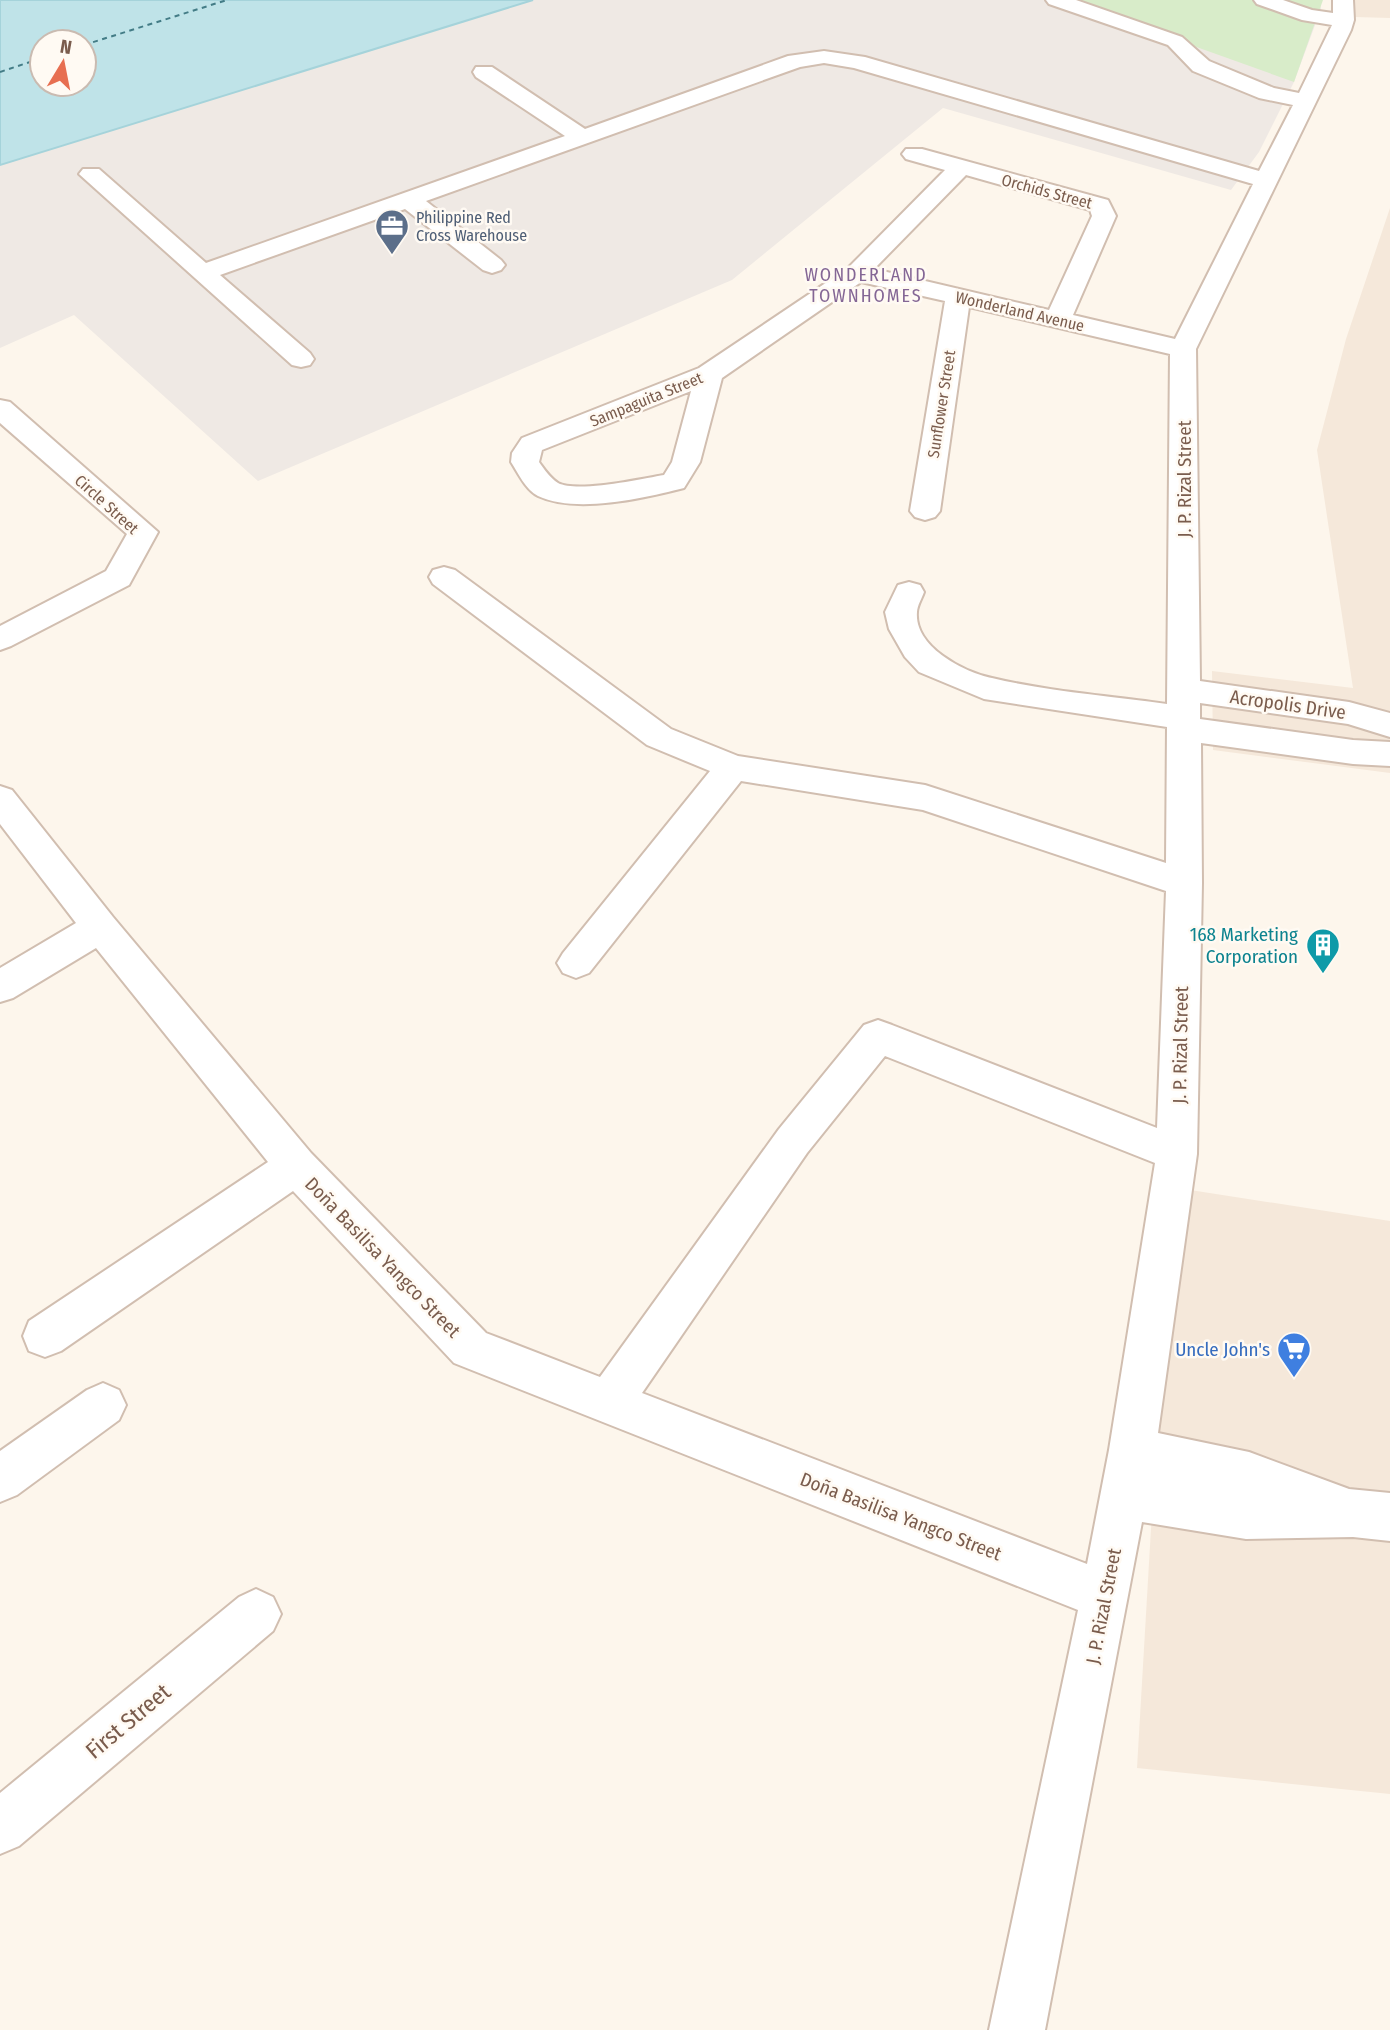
<svg xmlns="http://www.w3.org/2000/svg" width="1390" height="2030" font-family="'Fira Sans Condensed',sans-serif">
<style>
.residential{fill:#f5e8da}
.industrial{fill:#efe9e4}
.green{fill:#d8ecc9}
.water{fill:#bfe3e8;stroke:#a5d3da;stroke-width:2;fill-rule:evenodd}
.lines{fill:none;stroke-linecap:round;stroke-linejoin:round}
.ferry{stroke:#437c86;stroke-width:2;stroke-dasharray:5 4.5;stroke-linecap:butt}
.minor-casing{stroke:#d1beb0;stroke-width:4}
.minor{fill:#fff;fill-rule:evenodd}
.labels{text-anchor:middle;stroke-width:5;stroke-linejoin:round;paint-order:stroke}
.far-street-label{font-size:16px;fill:#7a5c4d;stroke:#fffaf3}
.far-service-label{font-size:16px;fill:#4e5e75;stroke:#fffaf3;text-anchor:start}
.far-neighbourhood-label{font-size:18px;letter-spacing:2px;fill:#846695;stroke:#fffaf3}
.street-label{font-size:19px;fill:#7a5c4d;stroke:#fffaf3}
.culture-label{font-size:19px;fill:#0d838f;stroke:#fffaf3;text-anchor:end}
.shop-label{font-size:19px;fill:#366cbe;stroke:#fffaf3;text-anchor:end}
.near-street-label{font-size:23px;fill:#7a5c4d;stroke:#fffaf3}
</style>
<rect width="100%" height="100%" fill="#fdf6ec"/>
<g class="residential">
<polygon points="1352,0 1390,0 1390,18 1355,17"/>
<polygon points="1390,208 1390,773 1213,750 1212,671 1353,688 1317,450 1346,339"/>
<polygon points="1171,1187 1390,1221 1390,1794 1137,1768"/>
</g>
<polygon class="industrial" points="533,0 1320,0 1321,9 1294,82 1259,152 1231,190 943,108 732,280 258,481 74,315 0,348 0,165"/>
<polygon class="green" points="1065,0 1323,0 1294,82"/>
<path class="water" d="M0,0h533l-533,165zM42,42h42v42h-42z"/>
<g class="lines">
<g class="ferry">
<polyline points="84,45 227,0"/>
<polyline points="0,72 42,58"/>
</g>
<g class="minor-casing">
<g id="minor">
<path d="M1046,0h30l106,37 27,24 65,27 25,5 33,-68 -30,-5 -45,-16 -3,-4h29l29,10 21,3v-13h20l1,20 -3,10 -155,319 4,332 149,21 41,11v24l-42,-13 -148,-21v16l153,21 37,2v24l-37,-2 -152,-21 1,140 -5,271 -39,279 91,19 100,37 41,4v48l-37,-4 -107,2 -104,-17 -97,508h-56l89,-420 -624,-247 -161,-172 -232,160 -16,6 -16,-6 -6,-15 6,-15 239,-159 -172,-214 -83,50 -13,4v-34l76,-45 -76,-99v-38l12,4 101,127 198,236 175,180 114,44 179,-248 85,-104 14,-5 14,5 265,103 9,-237 -243,-81 -182,-29 -152,192 -13,5 -13,-5 -6,-10 6,-10 147,-182 -63,-26 -214,-161 -4,-7 4,-7 11,-3 11,3 216,159 67,27 187,29 241,78 1,-136 -183,-28 -65,-27 -14,-15 -16,-28 -4,-17 13,-27 11,-3 11,3 4,7c-2,6 -7,14 -7,20 -3,35 47,60 75,66 54,13 119,18 175,26l3,-350 -201,-47 -29,204 -5,6 -10,3 -10,-3 -5,-6 35,-210 -84,-19 -139,96 -22,84 -16,26c-39,10 -108,26 -146,8 -12,-6 -20,-23 -27,-34l1,-9 10,-15 177,-70 149,-100 97,-98 -39,-11 -4,-5 4,-5h16l186,51 8,16 -43,99 102,24 78,-155 -399,-116 -30,-5 -24,4 -374,134 75,59 4,5 -4,5 -9,3 -9,-3 -78,-61 -185,66 90,78 4,6 -4,6 -9,2 -9,-2 -213,-191 4,-5h16l107,94 359,-127 -89,-59 -3,-5 3,-5h16l93,62 203,-73 36,-5 41,6 394,114 34,-66 -34,-7 -66,-27 -25,-26 -119,-41zM966,175l124,35 2,6 -43,94 -175,-41zM691,391l-19,71 -8,13c-23,4 -87,18 -106,8 -8,-5 -14,-14 -19,-21l3,-12zM885,1056l270,107 -46,287 -22,114 -445,-171 165,-240z"/>
<polygon points="0,400 10,402 158,532 129,585 11,646 0,650 0,626 106,571 127,534 0,423"/>
<polygon points="103,1383 119,1390 126,1405 119,1420 17,1495 0,1502 0,1451 87,1390"/>
<polygon points="256,1589 273,1597 281,1614 273,1631 19,1846 0,1854 0,1793 239,1597"/>
</g>
</g>
<use href="#minor" class="minor"/>
</g>
<defs>
<g id="office-pin" transform="scale(1.75)"><path d="M0 17L-7.5 6A9.5 9.5 0 1 1 7.5 6Z" fill="#5c6f8a" stroke="#fffaf3"/><path d="M-6-3h4V-5.5h4V-3h4V5H-6ZM-1-4.5V-3h2v-1.5ZM-6 0V1H6V0Z" fill="#fff"/></g>
<g id="building-pin" transform="scale(1.75)"><path d="M0 17L-7.5 6A9.5 9.5 0 1 1 7.5 6Z" fill="#0f9aa8" stroke="#fffaf3"/><path d="M-4-6H4V6H1V3H-1V6H-4ZM-2.5-4.3h1.7v1.8h-1.7ZM.8-4.3h1.7v1.8H.8ZM-2.5-1h1.7V.8h-1.7ZM.8-1h1.7V.8H.8Z" fill="#fff"/></g>
<g id="supermarket-pin" transform="scale(1.75)"><path d="M0 17L-7.5 6A9.5 9.5 0 1 1 7.5 6Z" fill="#3f7fe0" stroke="#fffaf3"/><path d="M-6-5.5h2.5l.6 2H6L4.5 2H-2.5L-4.4-4H-6ZM-1.5 3.2a1.3 1.3 0 1 0 .1 0ZM3 3.2a1.3 1.3 0 1 0 .1 0Z" fill="#fff"/></g>
</defs>
<g fill-rule="evenodd">
<use href="#office-pin" x="392" y="226"/>
<use href="#building-pin" x="1323" y="945"/>
<use href="#supermarket-pin" x="1294" y="1349"/>
</g>
<g class="labels">
<g class="far-street-label">
<text transform="translate(1047 191) rotate(15)" y="6">Orchids Street</text>
<text transform="translate(1020 311) rotate(13)" y="6">Wonderland Avenue</text>
<text transform="translate(646 399) rotate(-22)" y="6">Sampaguita Street</text>
<text transform="translate(941 404) rotate(-81)" y="6">Sunflower Street</text>
<text transform="translate(107 504) rotate(42)" y="6">Circle Street</text>
</g>
<g class="far-service-label">
<text x="416" y="223">Philippine Red<tspan x="416" dy="18">Cross Warehouse</tspan></text>
</g>
<g class="far-neighbourhood-label">
<text x="866" y="281">WONDERLAND<tspan x="866" dy="21">TOWNHOMES</tspan></text>
</g>
<g class="street-label">
<text transform="translate(1184 479) rotate(-90)" y="7">J. P. Rizal Street</text>
<text transform="translate(1288 704) rotate(8)" y="7">Acropolis Drive</text>
<text transform="translate(1180 1045) rotate(-89)" y="7">J. P. Rizal Street</text>
<text transform="translate(383 1257) rotate(46)" y="7">Doña Basilisa Yangco Street</text>
<text transform="translate(901 1516) rotate(21)" y="7">Doña Basilisa Yangco Street</text>
<text transform="translate(1103 1606) rotate(-79)" y="7">J. P. Rizal Street</text>
</g>
<g class="culture-label">
<text x="1298" y="941">168 Marketing<tspan x="1298" dy="22">Corporation</tspan></text>
</g>
<g class="shop-label">
<text x="1270" y="1356">Uncle John's</text>
</g>
<g class="near-street-label">
<text transform="translate(128 1721) rotate(-40)" y="8">First Street</text>
</g>
</g>
<g transform="translate(63 63) rotate(10)"><circle r="33" fill="#fffaf3" stroke="#cabbb1" stroke-width="2"/>
<path d="M0-5L12 26L0 18L-12 26Z" fill="#e76f51"/>
<text y="-10" font-size="19" font-weight="bold" text-anchor="middle" fill="#7a5c4d">N</text>
</g>
</svg>
